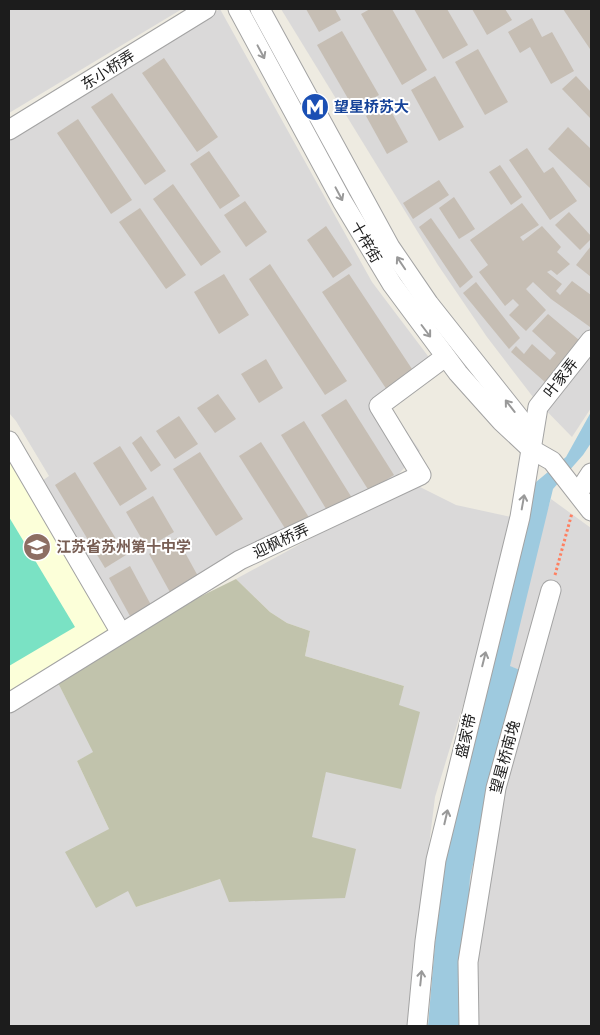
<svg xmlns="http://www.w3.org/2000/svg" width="600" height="1035" font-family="Ubuntu,'Noto Sans SC',sans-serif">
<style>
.residential{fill:#dad9d9}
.education{fill:#fcffd9}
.construction{fill:#c1c3ac}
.pitch{fill:#7ae2c4}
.water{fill:#9ecadf}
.building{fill:#c6beb4}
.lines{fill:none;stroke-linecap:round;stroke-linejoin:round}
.minor-casing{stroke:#a3a3a3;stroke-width:21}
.path{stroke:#ff8061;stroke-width:3;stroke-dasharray:2.5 2.5;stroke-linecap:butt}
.minor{stroke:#fff;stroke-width:19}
.oneway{stroke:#999}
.labels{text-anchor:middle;stroke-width:4;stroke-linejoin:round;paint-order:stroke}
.street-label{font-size:15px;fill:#1c1c1c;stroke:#fff}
.transit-label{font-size:15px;font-weight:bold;fill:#164399;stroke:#fff;text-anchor:start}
.education-label{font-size:15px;font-weight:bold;fill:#785e54;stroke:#fff;text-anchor:start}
</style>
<rect width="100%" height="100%" fill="#eeebe1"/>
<g class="residential">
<polygon points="9,9 182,9 9,113"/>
<polygon points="220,9 372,282 434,364 386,402 420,451 393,480 125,622 42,481 49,476 16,421 9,413 9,138"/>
<polygon points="281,9 591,9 591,408 572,437 533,397 487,337 438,265"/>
<polygon points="412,483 456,505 516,518 510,551 435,797 425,878 417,1026 9,1026 9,701 54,675 94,752 77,761 109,829 136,907 220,879 311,837 326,771 398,705 404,686 305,656 310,631 287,623 270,612 236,579"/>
<polygon points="551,499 591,528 591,1026 462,1026 470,877 520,670 509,666 542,527"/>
</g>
<polygon class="education" points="9,458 120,636 9,701"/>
<polygon class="construction" points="236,579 270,612 287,623 310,631 305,656 404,686 399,705 420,712 401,789 326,772 312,837 356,849 345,898 229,902 220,879 136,907 128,891 96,908 65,852 109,829 77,761 93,752 54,675 120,636"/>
<polygon class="pitch" points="9,517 75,627 9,666"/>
<polygon class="water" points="591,412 591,443 583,455 553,489 510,666 520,670 470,877 462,1026 428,1026 439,895 455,809 482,692 510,598 530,487 566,457"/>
<g class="building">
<polygon points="306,9 335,9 341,20 319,32"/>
<polygon points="370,9 392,9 427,70 402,85 361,14"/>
<polygon points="414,9 447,9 468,45 443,59"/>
<polygon points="472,9 505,9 512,20 487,35"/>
<polygon points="563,9 591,9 591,48 590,49"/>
<polygon points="532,18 542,37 552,32 574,71 551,84 530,47 520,53 508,32"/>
<polygon points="342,31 379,95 354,109 317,45"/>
<polygon points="478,49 508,102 485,115 455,62"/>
<polygon points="164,58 218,137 197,152 142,73"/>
<polygon points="435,76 464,127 439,141 411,90"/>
<polygon points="576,76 591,92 591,119 562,89"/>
<polygon points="112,93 166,171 145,185 91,107"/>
<polygon points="387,104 408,142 387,154 366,116"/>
<polygon points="78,119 132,200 111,214 57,133"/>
<polygon points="568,127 591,149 590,188 548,149"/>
<polygon points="527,148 544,173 553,167 577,201 550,220 509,160"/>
<polygon points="209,151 240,196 220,209 190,164"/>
<polygon points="500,165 522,197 511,205 489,172"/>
<polygon points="439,180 449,195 413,219 403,203"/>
<polygon points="173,184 221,252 201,266 153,199"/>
<polygon points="454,197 475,229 459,239 439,208"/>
<polygon points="245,201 267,232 246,247 224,215"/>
<polygon points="522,203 539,225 520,237 523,241 542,226 561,247 557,252 570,264 557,275 551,270 547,272 562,284 556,291 560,295 572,281 591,295 590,327 551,299 533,282 526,289 546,310 526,331 509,315 519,305 513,299 505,306 479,272 488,265 470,240"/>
<polygon points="140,208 186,275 166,289 119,222"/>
<polygon points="569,212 591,236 591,239 580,250 555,225"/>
<polygon points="431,218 473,277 460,288 419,227"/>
<polygon points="326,226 352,265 333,278 307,240"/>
<polygon points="591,246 591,277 576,265"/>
<polygon points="270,264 347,381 325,395 249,279"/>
<polygon points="224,274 249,315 219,334 194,292"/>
<polygon points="349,274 414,372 387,390 322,292"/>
<polygon points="476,282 520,338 509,349 463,293"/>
<polygon points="548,314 579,340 546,383 511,352 516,346 524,354 532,344 550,360 556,353 532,331"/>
<polygon points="266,359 283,388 259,403 241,374"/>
<polygon points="218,394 236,419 215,433 197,408"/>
<polygon points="346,399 394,475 369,491 321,415"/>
<polygon points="179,416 198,444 175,459 156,431"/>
<polygon points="304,421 352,498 328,512 281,435"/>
<polygon points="141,436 161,465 151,472 132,443"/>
<polygon points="261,442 310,519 288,533 239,456"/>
<polygon points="120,446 147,489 120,506 93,463"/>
<polygon points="200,452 243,519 216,536 173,469"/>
<polygon points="75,472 126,555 105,568 55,485"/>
<polygon points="153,496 174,532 147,548 126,512"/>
<polygon points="177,538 199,578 171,594 149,554"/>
<polygon points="130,566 151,605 130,616 109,578"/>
</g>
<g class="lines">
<g class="minor-casing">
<g id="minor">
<polyline points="238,9 342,201 392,284 458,373 501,421 531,449 552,461 591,511"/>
<polyline points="260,9 390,247 429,304 525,425 530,445"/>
<polyline points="9,130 206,9"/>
<polyline points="9,441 121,633"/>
<polyline points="578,493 591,473"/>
<polyline points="9,703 240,560 421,475 379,406 445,357"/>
<polyline points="417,1026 425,941 436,860 520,517 538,407 591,340"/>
<polyline points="469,1026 468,962 496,788 551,590"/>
</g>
</g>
<polyline class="path" points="555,575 572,513"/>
<use href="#minor" class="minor"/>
</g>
<defs><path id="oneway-shaft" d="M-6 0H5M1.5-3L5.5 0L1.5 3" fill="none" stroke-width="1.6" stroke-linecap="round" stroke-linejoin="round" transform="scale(1.25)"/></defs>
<g class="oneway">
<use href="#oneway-shaft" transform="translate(261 52) rotate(62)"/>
<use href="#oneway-shaft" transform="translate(339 194) rotate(62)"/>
<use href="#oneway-shaft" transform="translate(401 263) rotate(-124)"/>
<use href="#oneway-shaft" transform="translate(426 331) rotate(53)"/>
<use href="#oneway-shaft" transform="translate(510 406) rotate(-128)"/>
<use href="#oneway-shaft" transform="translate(523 502) rotate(-80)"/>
<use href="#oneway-shaft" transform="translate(484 659) rotate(-76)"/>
<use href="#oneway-shaft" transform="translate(446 817) rotate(-77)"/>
<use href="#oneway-shaft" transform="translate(421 978) rotate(-84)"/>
</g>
<defs>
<g id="metro-disc" transform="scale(1.4375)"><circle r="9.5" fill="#1a4fb4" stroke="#fff"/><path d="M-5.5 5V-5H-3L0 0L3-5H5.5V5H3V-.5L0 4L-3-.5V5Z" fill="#fff"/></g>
<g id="school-disc" transform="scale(1.4375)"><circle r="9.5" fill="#8d6e63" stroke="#fff"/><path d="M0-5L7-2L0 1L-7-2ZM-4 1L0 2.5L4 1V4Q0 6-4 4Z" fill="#fff"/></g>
</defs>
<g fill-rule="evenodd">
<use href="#metro-disc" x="315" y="107"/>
<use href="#school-disc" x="37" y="547"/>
</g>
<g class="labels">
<g class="street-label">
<text transform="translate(108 70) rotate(-32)" y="5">东小桥弄</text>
<text transform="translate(366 242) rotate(60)" y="5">十梓街</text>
<text transform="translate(561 378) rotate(-52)" y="5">叶家弄</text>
<text transform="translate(281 541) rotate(-25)" y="5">迎枫桥弄</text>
<text transform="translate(466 736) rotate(-77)" y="5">盛家带</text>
<text transform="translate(505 757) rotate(-75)" y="5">望星桥南堍</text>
</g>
<g class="transit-label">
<text x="334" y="112">望星桥苏大</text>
</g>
<g class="education-label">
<text x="56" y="552">江苏省苏州第十中学</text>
</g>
</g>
<rect width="600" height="1035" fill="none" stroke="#1c1c1c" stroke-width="20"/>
</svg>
